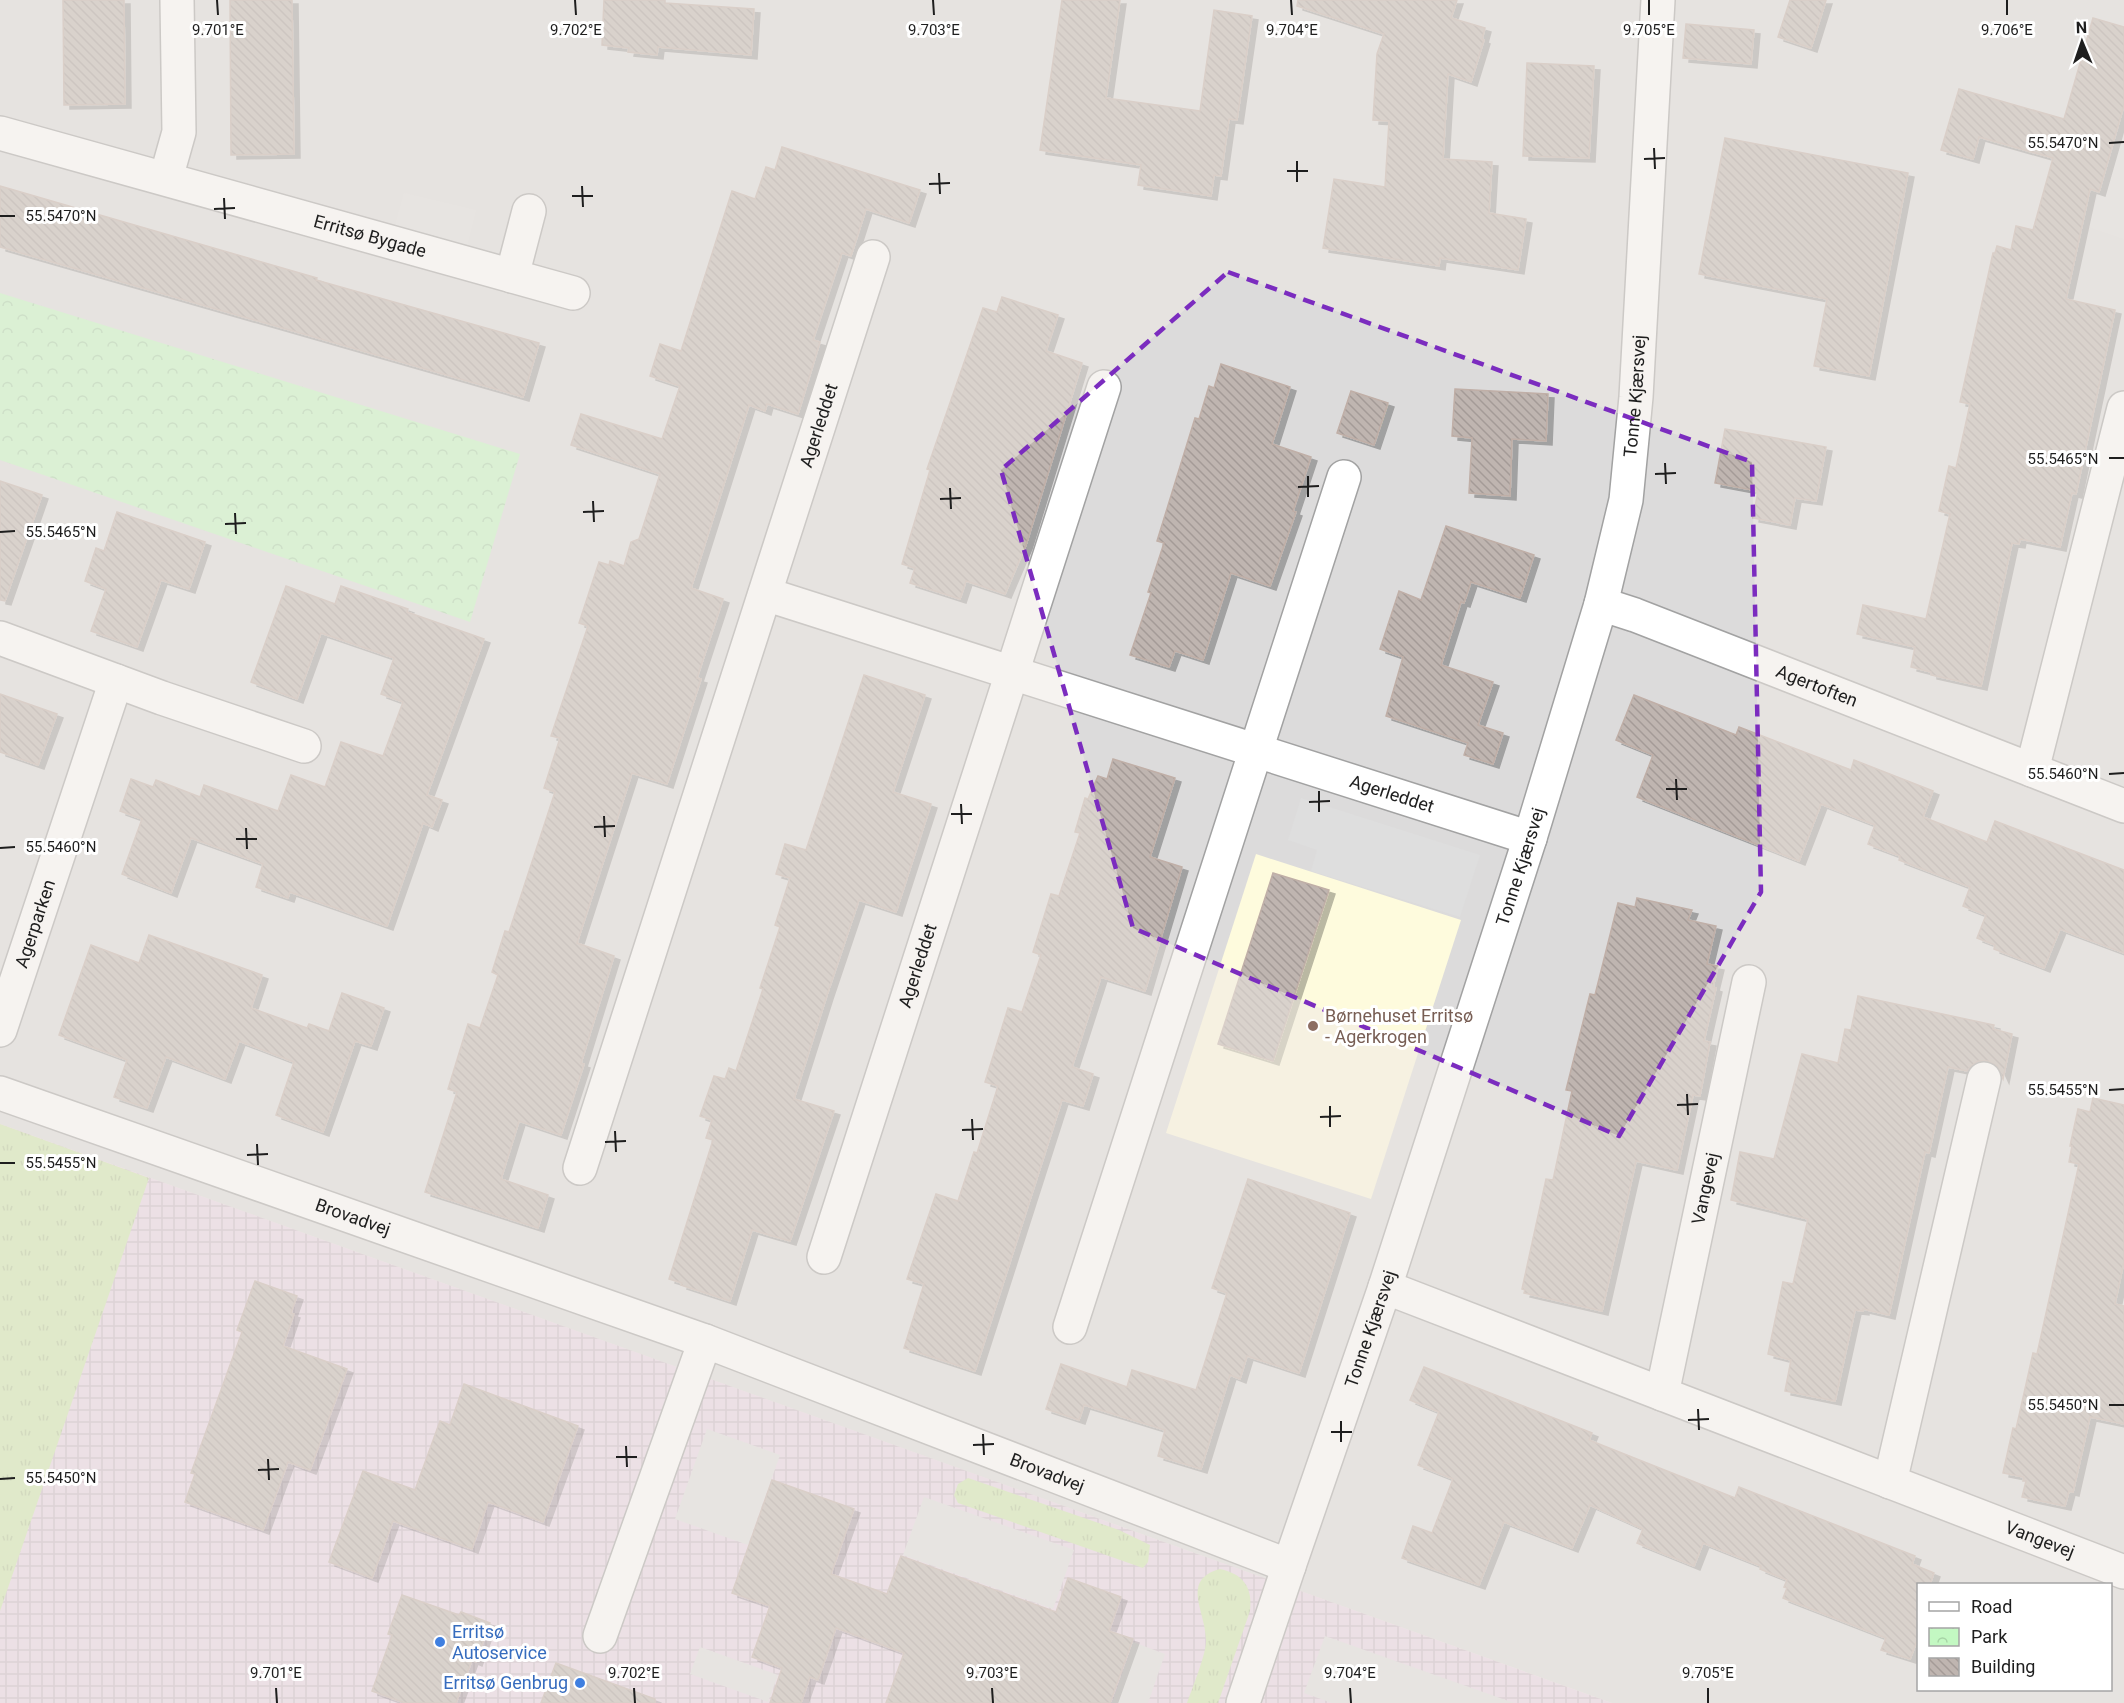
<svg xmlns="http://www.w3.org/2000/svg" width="2124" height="1703" font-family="Roboto,sans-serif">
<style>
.residential{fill:#dcdbdb;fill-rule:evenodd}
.industrial{fill:url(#industrial-grid)}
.education{fill:#fefbdd}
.grass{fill:url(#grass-tufts)}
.park{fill:url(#park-crowns)}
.parking{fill:#dedede}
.building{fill:url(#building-back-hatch);stroke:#c0afa7;stroke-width:1.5;filter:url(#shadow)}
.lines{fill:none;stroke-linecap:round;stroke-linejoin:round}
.minor-casing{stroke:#a2a2a2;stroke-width:36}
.tertiary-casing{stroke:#a2a2a2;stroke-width:36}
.minor{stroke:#fff;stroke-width:33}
.tertiary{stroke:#fff;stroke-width:33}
.marked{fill:none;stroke:#7b2cbf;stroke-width:4.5;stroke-dasharray:12 8;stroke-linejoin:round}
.ticks{fill:none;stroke:#1e1e1e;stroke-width:2}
.education-dot{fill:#8d6e63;stroke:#fff;stroke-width:2}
.shop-dot{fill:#3f7fe0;stroke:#fff;stroke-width:2}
.labels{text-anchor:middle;stroke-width:6;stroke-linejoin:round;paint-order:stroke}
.street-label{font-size:18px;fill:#1e1e1e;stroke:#fff}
.education-label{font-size:18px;fill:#785e54;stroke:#fff;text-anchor:start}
.shop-label{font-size:18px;fill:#366cbe;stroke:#fff;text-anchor:start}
.ticks-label{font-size:15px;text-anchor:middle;fill:#1e1e1e;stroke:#fff;stroke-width:6;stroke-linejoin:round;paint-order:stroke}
</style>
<defs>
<pattern id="industrial-grid" width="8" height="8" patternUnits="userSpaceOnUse" patternTransform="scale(1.5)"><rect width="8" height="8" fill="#e8d6e6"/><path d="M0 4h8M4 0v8" fill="none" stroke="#c7b7c5"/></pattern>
<pattern id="grass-tufts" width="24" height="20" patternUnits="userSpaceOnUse" patternTransform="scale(1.5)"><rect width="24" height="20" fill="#cfe8ab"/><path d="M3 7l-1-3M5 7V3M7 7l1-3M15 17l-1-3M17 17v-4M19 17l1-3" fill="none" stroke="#b1c793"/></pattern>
<pattern id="park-crowns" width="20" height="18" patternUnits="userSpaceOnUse" patternTransform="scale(1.5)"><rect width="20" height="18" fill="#c3f8c2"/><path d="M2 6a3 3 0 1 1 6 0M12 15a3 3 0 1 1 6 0" fill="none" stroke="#a7d4a6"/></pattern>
<pattern id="building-back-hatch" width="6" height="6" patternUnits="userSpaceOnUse" patternTransform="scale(1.5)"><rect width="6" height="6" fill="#bfb5b0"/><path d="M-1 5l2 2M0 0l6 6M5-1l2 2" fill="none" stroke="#a49b97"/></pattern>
<filter id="shadow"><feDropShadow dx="6" dy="4" stdDeviation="0" flood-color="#0004"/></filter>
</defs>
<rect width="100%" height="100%" fill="#efeae4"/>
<path class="residential" d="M0,0h2124v1703h-512l-1612,-579zM1918,1584h192v106h-192z"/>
<polygon class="industrial" points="0,1124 315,1237 1612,1703 0,1703"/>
<polygon class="education" points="1256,854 1461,920 1371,1199 1166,1133"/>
<g class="grass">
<polygon points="0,1124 149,1178 0,1611"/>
<polygon points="968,1478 1119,1530 1150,1545 1148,1562 1143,1568 958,1503 954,1495 958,1484"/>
<path d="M1220,1569c23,5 33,18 30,42l-32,92h-31c5,-14 20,-51 19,-63 0,-29 -26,-60 14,-71z"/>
</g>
<polygon class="park" points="0,293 520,454 470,622 0,460"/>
<g class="parking">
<polygon points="2124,105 2124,239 2089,227"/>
<polygon points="404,193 476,210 466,250 394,229"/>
<polygon points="1301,798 1480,855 1460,917 1311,871 1317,850 1288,840"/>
<polygon points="707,1429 780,1455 748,1545 675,1519"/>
<polygon points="924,1497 1074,1550 1053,1609 903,1555"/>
<polygon points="1325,1636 1514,1703 1332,1703 1304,1693"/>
<polygon points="1133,1642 1165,1654 1148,1703 1112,1703"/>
<polygon points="700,1647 778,1675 768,1702 690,1674"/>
</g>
<g class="building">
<polygon points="63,0 124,0 125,104 64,105"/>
<polygon points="230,0 292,0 294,154 231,155"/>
<polygon points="604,0 665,0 665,3 754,9 751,55 658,47 657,55 628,52 629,48 602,45"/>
<polygon points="1062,0 1120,0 1106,98 1200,111 1214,10 1252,16 1237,120 1229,119 1221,176 1214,175 1211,196 1138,185 1141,165 1040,150"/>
<polygon points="1298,0 1457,0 1451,18 1485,28 1482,39 1484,40 1471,82 1448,74 1443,159 1492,162 1489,213 1526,219 1518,270 1440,258 1439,266 1323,248 1334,179 1385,187 1389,121 1373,120 1377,54 1384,34 1297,6"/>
<polygon points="1790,0 1826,0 1811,48 1778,37"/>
<polygon points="2093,18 2124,27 2124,105 2099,192 2090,189 2066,299 2115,310 2076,494 2072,493 2060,547 2020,539 2019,544 2012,543 1981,686 1931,675 1931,672 1911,667 1915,647 1857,634 1863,605 1926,619 1950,514 1939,511 1949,466 1956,468 1970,404 1960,402 1993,253 1995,253 1997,246 2011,250 2016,226 2033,230 2053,158 1979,137 1973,159 1941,150 1959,89 2064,119"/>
<polygon points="1686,24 1754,30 1751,64 1683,58"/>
<polygon points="1527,63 1594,66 1589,158 1523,156"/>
<polygon points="1725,138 1908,173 1869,376 1814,366 1827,299 1699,274"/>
<polygon points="782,147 920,190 909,223 866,209 851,256 842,253 813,340 820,342 798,414 767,404 765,411 749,405 691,588 723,599 697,678 701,679 667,784 632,773 577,943 614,956 581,1063 584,1064 561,1135 519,1121 501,1179 548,1195 538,1228 425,1192 457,1092 448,1089 468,1024 480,1028 498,975 492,972 505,931 509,932 555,792 544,788 560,738 551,736 588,626 579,623 599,562 609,565 610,561 624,566 631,542 639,539 660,474 571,445 581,414 662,439 680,386 650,376 660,344 681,351 732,191 755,199 766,167 775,170"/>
<polygon points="0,186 317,278 316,280 539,343 523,397 0,247"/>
<polygon points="1002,297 1058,315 1046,351 1082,363 1026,545 1005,594 966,581 960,599 910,583 915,568 902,564 930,470 927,469 983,308 997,312"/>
<polygon points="1221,364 1290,387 1272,444 1311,457 1293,511 1296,512 1270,586 1231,573 1203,660 1175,651 1169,667 1130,655 1151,593 1148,592 1164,543 1157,541 1195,418 1199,419 1209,386 1214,388"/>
<polygon points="1455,389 1548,394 1546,441 1512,439 1510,496 1469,493 1472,438 1452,436"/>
<polygon points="1351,391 1388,403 1374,445 1337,433"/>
<polygon points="1725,429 1826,447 1816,501 1795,498 1790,525 1753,518 1758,491 1715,483"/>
<polygon points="0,481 42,495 5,601 0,600"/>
<polygon points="117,512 205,542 189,589 161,580 137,647 91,631 106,589 85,581 96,548 104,551"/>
<polygon points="1446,526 1534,555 1520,598 1471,582 1464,603 1461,602 1441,665 1493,682 1478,725 1503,733 1493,764 1464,755 1468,743 1386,716 1403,657 1380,649 1399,591 1421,600"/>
<polygon points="286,586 335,604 341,586 408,609 407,612 484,639 427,795 442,800 432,827 423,823 387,926 290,892 288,898 256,887 263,864 191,838 171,893 122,874 142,819 120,811 131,779 153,787 156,780 200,797 204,785 278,811 291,775 325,787 341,742 383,756 403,702 381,694 394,658 321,633 297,699 251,682"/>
<polygon points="864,675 925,695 893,792 931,804 896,912 859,900 827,995 794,1099 834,1111 790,1241 752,1230 730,1301 681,1285 682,1283 669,1279 713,1140 706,1138 712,1120 700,1116 714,1076 725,1079 729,1068 736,1071 763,989 760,988 780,927 775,925 790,878 776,874 785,844 806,850"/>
<polygon points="0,694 57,714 38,765 0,752"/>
<polygon points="1634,695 1736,735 1739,727 1851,770 1854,760 1933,791 1923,817 1987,842 1995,821 2124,870 2124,953 2060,929 2044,968 1994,949 1995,945 1977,938 1986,915 1963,906 1970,887 1899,860 1900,856 1868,844 1875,825 1821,804 1799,861 1637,797 1653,755 1616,740"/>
<polygon points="1113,759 1175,778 1150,857 1182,867 1145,991 1101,977 1072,1067 1093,1074 1083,1106 1062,1100 975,1371 904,1348 924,1284 907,1279 936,1194 958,1201 974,1152 977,1153 998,1086 985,1082 1008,1008 1022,1012 1041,955 1033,952 1051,894 1059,896 1080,833 1075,832 1085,798 1088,799 1098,776 1107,779"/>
<polygon points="1273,873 1329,890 1273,1061 1218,1044"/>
<polygon points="1637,898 1692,910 1688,920 1716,926 1707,964 1718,966 1713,987 1716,988 1704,1041 1710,1042 1700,1096 1693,1095 1677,1170 1636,1161 1602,1311 1524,1293 1525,1290 1522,1289 1546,1179 1553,1180 1572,1091 1566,1090 1590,994 1595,995 1618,903 1635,907"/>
<polygon points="149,935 262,975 251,1008 307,1028 309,1024 329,1031 342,993 384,1008 371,1046 355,1041 323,1132 276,1115 294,1062 239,1041 225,1079 166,1057 147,1108 114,1097 127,1060 59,1035 91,945 139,963"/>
<polygon points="1858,996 1994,1025 1993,1029 2012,1034 2003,1079 1997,1066 1988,1061 1978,1061 1971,1066 1967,1071 1948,1067 1929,1153 1925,1152 1889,1315 1863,1309 1863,1311 1855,1310 1835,1401 1785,1391 1791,1360 1768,1354 1783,1282 1793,1284 1808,1219 1731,1200 1740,1152 1774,1159 1802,1054 1838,1063 1845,1029 1851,1030"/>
<polygon points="2093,1098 2124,1105 2124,1261 2115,1304 2124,1306 2124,1424 2090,1417 2073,1492 2069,1491 2065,1506 2022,1497 2026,1481 2023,1481 2024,1477 2003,1473 2013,1428 2016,1429 2033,1353 2037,1354 2079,1164 2069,1162 2072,1146 2070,1146 2078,1109 2090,1112"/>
<polygon points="1248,1179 1350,1213 1299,1373 1247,1356 1240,1379 1230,1375 1201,1469 1158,1456 1165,1430 1084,1405 1079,1420 1046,1409 1061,1364 1127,1387 1132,1370 1196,1390 1227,1293 1212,1288"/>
<polygon points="255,1281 297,1296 291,1313 294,1314 283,1346 347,1369 310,1470 288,1462 263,1530 185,1502 195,1474 191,1473 242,1332 237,1330"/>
<polygon points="1424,1367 1592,1433 1589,1440 1735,1498 1739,1487 1915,1556 1912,1564 1934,1573 1930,1584 1918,1584 1918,1638 1910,1659 1881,1650 1886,1638 1783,1598 1787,1588 1784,1587 1787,1580 1760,1569 1761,1566 1703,1543 1694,1566 1637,1543 1643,1529 1590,1505 1572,1548 1504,1522 1479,1585 1402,1558 1413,1526 1432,1533 1453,1479 1418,1465 1439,1412 1410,1400"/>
<polygon points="464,1384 578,1426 543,1522 488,1502 472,1549 393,1521 372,1578 329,1562 363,1471 415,1490 440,1421 450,1425"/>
<polygon points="772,1480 854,1509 831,1574 887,1594 901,1556 1056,1612 1068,1578 1121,1597 1109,1631 1133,1639 1110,1703 886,1703 904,1653 836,1628 818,1680 810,1677 801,1703 770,1703 782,1668 752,1657 770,1606 732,1593"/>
<polygon points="402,1595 459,1615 461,1612 490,1623 476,1662 472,1660 456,1703 405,1703 372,1691 392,1635 388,1634"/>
<polygon points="556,1663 655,1699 655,1703 541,1703"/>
</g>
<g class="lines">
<g class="minor-casing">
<g id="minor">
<path id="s1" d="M0,133l573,160"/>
<polyline points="166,178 179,132 177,0"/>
<polyline points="512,276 529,211"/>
<path id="s2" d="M765,594l765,244"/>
<path id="s3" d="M1601,604l34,11 489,191"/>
<polyline points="0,638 162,698 304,746"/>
<polyline points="2032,770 2124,408"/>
<path id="s4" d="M0,1030l116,-349"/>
<path id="s5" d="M0,1093l705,248 584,225 96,-279 145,-449 71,-234 25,-104 10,-103 22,-397"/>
<path id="s6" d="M580,1168l293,-911"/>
<path id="s7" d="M824,1257l280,-870"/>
<path id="s8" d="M1385,1287l739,285"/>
<polyline points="1070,1327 1344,477"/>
<path id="s9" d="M1662,1394l87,-412"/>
<polyline points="1890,1482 1984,1079"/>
<polyline points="600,1636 705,1341"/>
</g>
</g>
<g class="tertiary-casing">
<polyline id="tertiary" points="1243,1703 1289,1566"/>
</g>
<use href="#minor" class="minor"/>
<use href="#tertiary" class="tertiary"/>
</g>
<path d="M0 0H2124V1703H0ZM1228,272l524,190 9,430 -142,244 -486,-208 -132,-458z" fill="#efeae4" fill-opacity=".55" fill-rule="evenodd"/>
<path class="marked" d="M1228,272l524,190 9,430 -142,244 -486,-208 -132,-458z"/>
<path class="ticks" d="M217,0l1,15M575,0l1,15M933,0l1,15M1291,0l1,15M1649,0v15M2007,0v15M2109,143l15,-1M1654,148l1,21M1644,159l21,-1M1297,161v21M1287,171h21M939,173l1,21M929,184l21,-1M582,186l1,21M572,196h21M224,198l1,21M214,209l21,-1M0,216h15M2109,458h15M1665,463l1,21M1655,474l21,-1M1308,476v21M1298,487l21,-1M950,488l1,21M940,499l21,-1M593,501l1,21M583,512l21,-1M235,513l1,21M225,524l21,-1M0,532l15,-1M2109,774l15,-1M1676,779l1,21M1666,789h21M1319,791v21M1309,802l21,-1M961,804l1,20M951,814h21M604,816l1,21M594,827l21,-1M246,828l1,21M236,839h21M0,848l15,-1M2109,1090l15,-1M1687,1094l1,21M1677,1105l21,-1M1330,1106v21M1320,1117l21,-1M972,1119l1,21M962,1130l21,-1M615,1131l1,21M605,1142l21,-1M257,1144l1,21M247,1155l21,-1M0,1163h15M2109,1405h15M1698,1409l1,21M1688,1420l21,-1M1341,1421v21M1331,1432h21M983,1434l1,21M973,1445l21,-1M626,1446l1,21M616,1457h21M268,1459l1,21M258,1470l21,-1M0,1479l15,-1M276,1688l1,15M634,1688l1,15M992,1688l1,15M1350,1688l1,15M1708,1688v15"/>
<circle class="education-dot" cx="1313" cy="1026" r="6"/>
<g class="shop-dot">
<circle cx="440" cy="1642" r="6"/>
<circle cx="580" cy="1683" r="6"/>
</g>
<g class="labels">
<g class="street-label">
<text dy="6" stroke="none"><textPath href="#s1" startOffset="384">Erritsø Bygade</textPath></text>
<text dy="6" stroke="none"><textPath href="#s5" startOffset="2596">Tonne Kjærsvej</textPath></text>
<text dy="6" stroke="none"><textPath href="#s6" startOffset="780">Agerleddet</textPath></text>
<text dy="6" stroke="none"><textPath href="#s3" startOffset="231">Agertoften</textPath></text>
<text dy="6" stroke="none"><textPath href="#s2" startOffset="658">Agerleddet</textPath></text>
<text dy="6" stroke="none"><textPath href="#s5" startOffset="2110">Tonne Kjærsvej</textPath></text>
<text dy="6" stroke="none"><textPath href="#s4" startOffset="112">Agerparken</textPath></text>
<text dy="6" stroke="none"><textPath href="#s7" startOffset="306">Agerleddet</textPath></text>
<text dy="6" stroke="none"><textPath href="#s9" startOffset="210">Vangevej</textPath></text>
<text dy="6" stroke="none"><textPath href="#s5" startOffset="374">Brovadvej</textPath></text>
<text dy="6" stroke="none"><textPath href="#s5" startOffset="1624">Tonne Kjærsvej</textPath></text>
<text dy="6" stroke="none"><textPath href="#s5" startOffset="1114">Brovadvej</textPath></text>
<text dy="6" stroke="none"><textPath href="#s8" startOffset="702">Vangevej</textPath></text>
</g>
<g class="education-label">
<text x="1325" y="1022">Børnehuset Erritsø<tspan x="1325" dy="21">- Agerkrogen</tspan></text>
</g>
<g class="shop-label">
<text x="452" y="1638">Erritsø<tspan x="452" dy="21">Autoservice</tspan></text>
<text x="568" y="1689" text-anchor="end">Erritsø Genbrug</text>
</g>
</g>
<g class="ticks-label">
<text x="218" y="35">9.701°E</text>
<text x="576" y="35">9.702°E</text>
<text x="934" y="35">9.703°E</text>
<text x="1292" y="35">9.704°E</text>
<text x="1649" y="35">9.705°E</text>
<text x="2007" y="35">9.706°E</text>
<text x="2063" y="148">55.5470°N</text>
<text x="61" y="221">55.5470°N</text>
<text x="2063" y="464">55.5465°N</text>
<text x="61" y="537">55.5465°N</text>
<text x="2063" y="779">55.5460°N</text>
<text x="61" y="852">55.5460°N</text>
<text x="2063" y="1095">55.5455°N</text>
<text x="61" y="1168">55.5455°N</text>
<text x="2063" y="1410">55.5450°N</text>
<text x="61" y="1483">55.5450°N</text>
<text x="276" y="1678">9.701°E</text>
<text x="634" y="1678">9.702°E</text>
<text x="992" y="1678">9.703°E</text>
<text x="1350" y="1678">9.704°E</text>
<text x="1708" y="1678">9.705°E</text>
</g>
<rect x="1917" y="1583" width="195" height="108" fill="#ffffff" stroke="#a5a5a5" stroke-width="1.5"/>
<rect x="1929" y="1602" width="30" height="9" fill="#ffffff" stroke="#a5a5a5" stroke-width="1.5"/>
<text x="1971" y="1613" font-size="18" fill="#1e1e1e">Road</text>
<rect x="1929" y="1628" width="30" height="18" fill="url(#park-crowns)" stroke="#a5a5a5" stroke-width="1.5"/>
<text x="1971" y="1643" font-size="18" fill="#1e1e1e">Park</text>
<rect x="1929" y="1658" width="30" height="18" fill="url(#building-back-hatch)" stroke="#a5a5a5" stroke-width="1.5"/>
<text x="1971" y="1673" font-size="18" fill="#1e1e1e">Building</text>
<g transform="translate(2082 42) rotate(358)" stroke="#ffffff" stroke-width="4.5" paint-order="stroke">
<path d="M0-4.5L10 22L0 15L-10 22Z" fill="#1e1e1e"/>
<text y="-9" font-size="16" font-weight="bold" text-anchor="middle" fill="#1e1e1e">N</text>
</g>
</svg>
